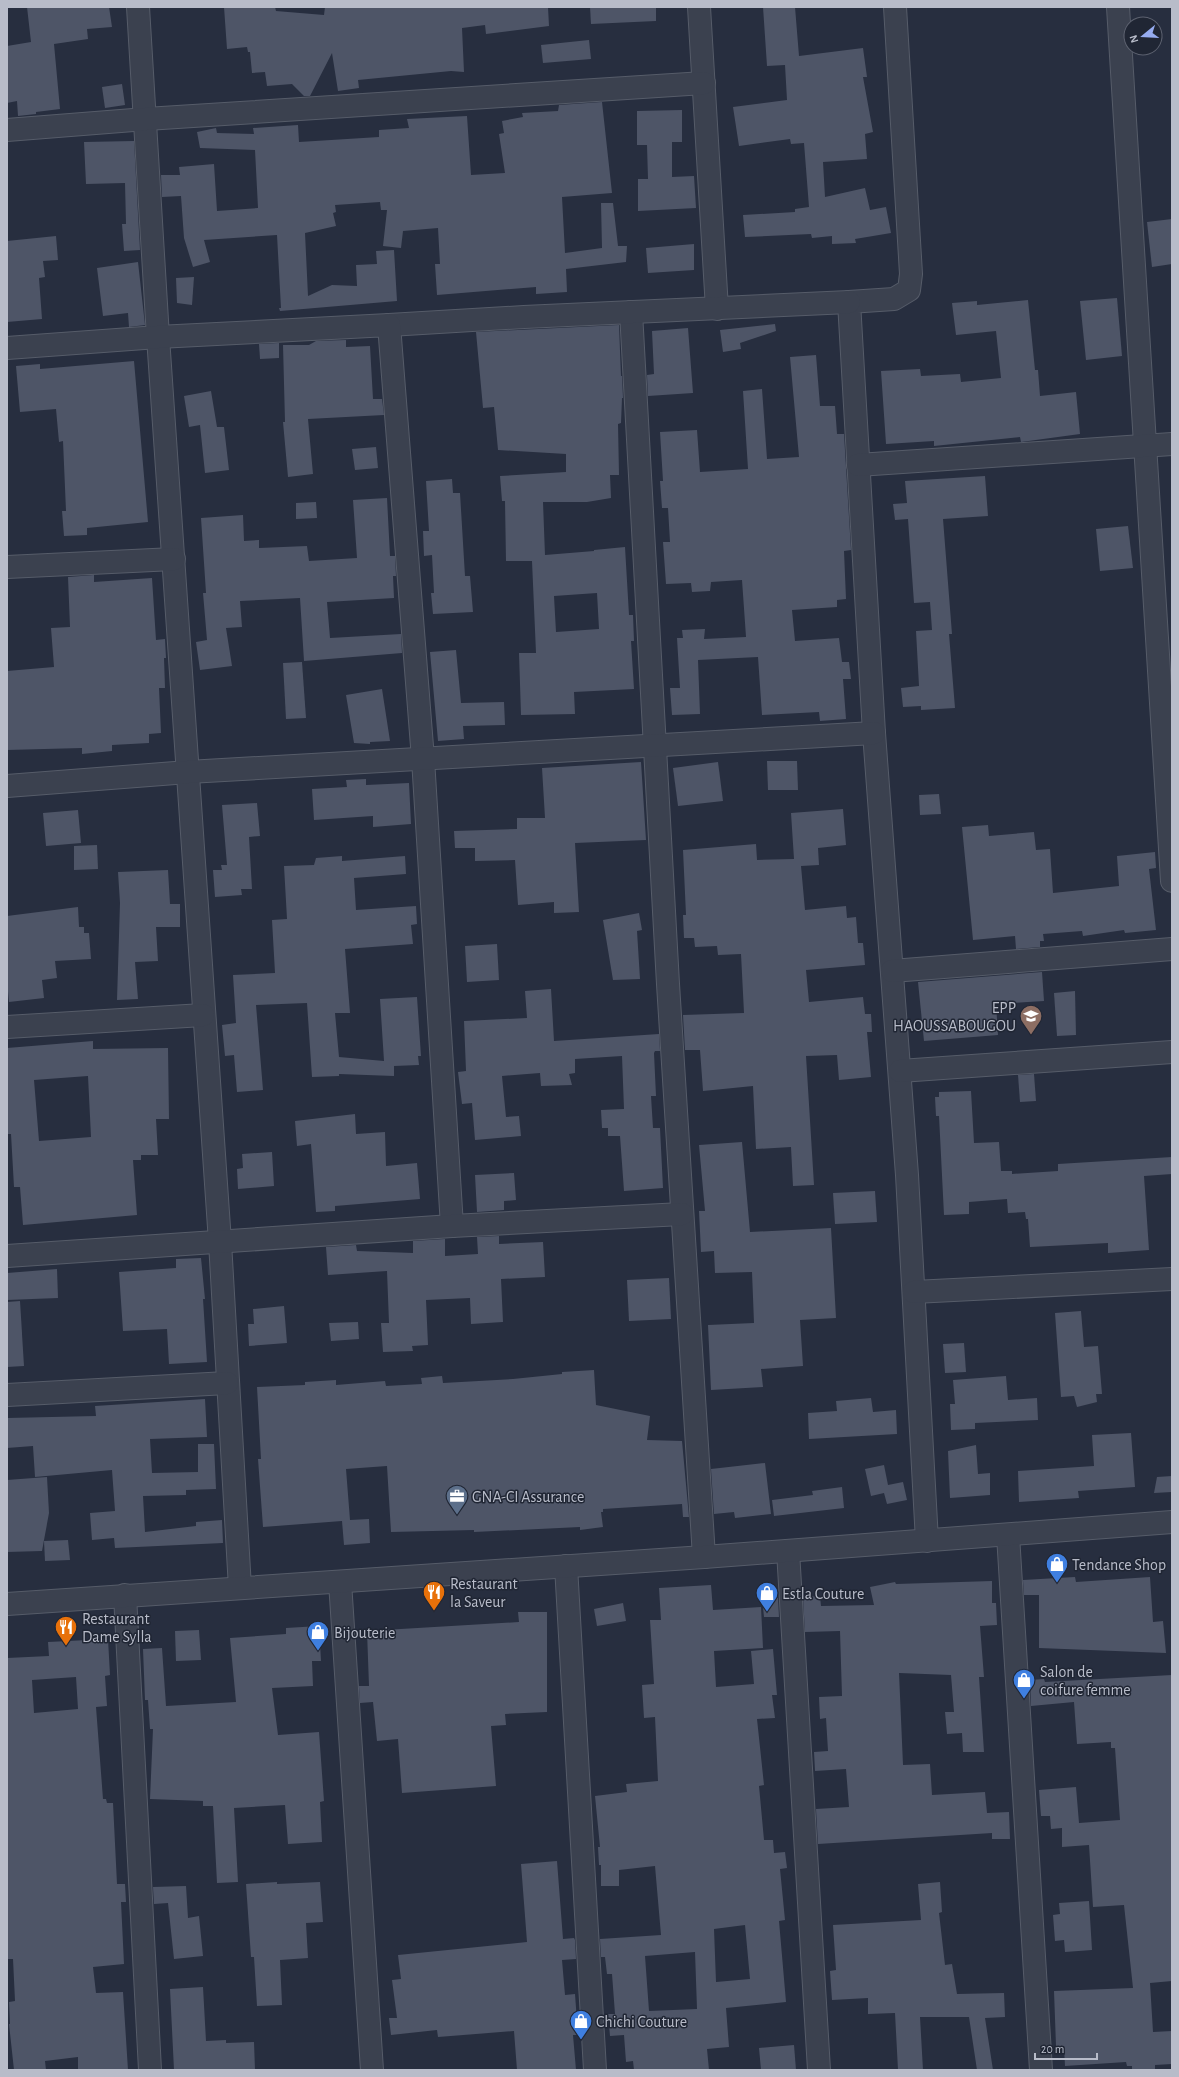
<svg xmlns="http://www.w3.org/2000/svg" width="1179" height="2077" font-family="'Alegreya Sans',sans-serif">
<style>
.building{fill:#4e5567;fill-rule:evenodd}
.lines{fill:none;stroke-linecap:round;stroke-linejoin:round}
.minor-casing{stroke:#565c69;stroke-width:24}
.minor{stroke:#3b414f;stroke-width:22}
.labels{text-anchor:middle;stroke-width:3;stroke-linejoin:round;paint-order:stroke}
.poi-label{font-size:16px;fill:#b8bcc9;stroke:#202634;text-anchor:start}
</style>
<rect width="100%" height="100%" fill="#272e3f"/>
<g class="building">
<polygon points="27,7 109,7 112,27 87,29 88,39 54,44 60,109 36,112 36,114 18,116 17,101 7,103 7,46 31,42"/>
<polygon points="224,7 275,7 276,11 324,15 325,7 548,7 549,26 486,34 485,25 462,28 464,72 451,71 358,80 359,88 338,91 332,53 310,96 304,96 292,84 267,86 265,72 252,73 250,52 248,52 247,47 227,49"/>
<polygon points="590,7 656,7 656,21 591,24"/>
<polygon points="763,7 795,7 799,56 863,48 867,77 863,77 873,132 865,134 867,159 823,162 825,197 865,188 870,210 886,207 891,233 855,239 856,243 832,244 832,236 812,238 811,234 745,237 743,215 795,212 795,209 809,207 804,143 791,144 790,139 739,146 733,107 787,100 785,65 767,66"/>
<polygon points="589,40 591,59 543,63 541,45"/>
<polygon points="122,84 125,105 105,108 102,87"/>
<polygon points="602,102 612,193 562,197 565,253 602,248 601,203 613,203 618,246 627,246 626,262 566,269 567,292 536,294 536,287 437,295 435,264 440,264 438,228 403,231 401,248 383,246 387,210 381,210 380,202 335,205 336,212 333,213 336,226 305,233 308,296 332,285 357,286 356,265 377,264 376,251 394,250 397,301 280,311 279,308 281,308 277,235 204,240 210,262 193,267 184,238 181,196 162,197 161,175 180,175 179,167 214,164 217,211 258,208 255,150 200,148 197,132 216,128 217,133 254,134 253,128 298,125 299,142 379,137 379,130 409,128 407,119 467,116 471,175 505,173 499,134 504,133 502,121 523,117 522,113 558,111 559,105"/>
<polygon points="682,110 682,142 672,142 672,177 694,176 696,208 638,211 638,179 648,179 647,145 637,145 637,111"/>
<polygon points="134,141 140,250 124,251 122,224 126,224 125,183 86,184 84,142"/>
<polygon points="1172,219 1172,264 1152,267 1147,222"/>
<polygon points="56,236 58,260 43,261 45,277 39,278 42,319 7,322 7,241"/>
<polygon points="694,244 694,270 648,273 646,248"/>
<polygon points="138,262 145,325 129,327 128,313 103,316 97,268"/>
<polygon points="194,277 192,305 177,303 176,278"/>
<polygon points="1117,298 1122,356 1086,360 1080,301"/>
<polygon points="1028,300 1035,370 1038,370 1040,396 1076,392 1080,434 1021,442 1020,437 934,446 934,441 886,444 881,371 920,369 921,376 960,374 961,382 1001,378 996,331 956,335 952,303 977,301 977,305"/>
<polygon points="775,324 776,331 740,343 741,349 723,352 720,330"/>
<path d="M619,325l2,51h1l1,22h-1l-1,25 -3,1 1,51h-9l1,23 -24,4h-44l2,53 49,-4v-1l31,-3 4,68h4l1,26h-3l3,48 -60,3 1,22 -54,1 -2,-62h17l-4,-92h-26l-1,-60h-3l-2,-25 66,-4v-18l-68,-4 -4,-43 -11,1 -7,-76zM597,593l2,36 -43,3 -2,-36z"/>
<polygon points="688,328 693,393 648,396 647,375 654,374 652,331"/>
<polygon points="346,340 346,347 370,346 373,399 382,399 384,415 308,419 313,474 288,477 283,422 285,422 283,345 309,345 316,341"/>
<polygon points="279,343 279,358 260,359 259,344"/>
<polygon points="816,355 820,406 835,406 837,434 844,434 851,550 844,551 846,599 837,600 837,607 792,610 795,641 839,638 842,662 849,662 851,679 843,679 846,719 820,721 819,712 762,715 758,657 698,660 700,714 672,715 670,688 680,688 677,638 683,638 682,630 705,629 704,639 746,637 742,580 711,582 710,591 692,592 691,583 666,584 663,542 670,542 668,508 662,508 660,481 663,481 660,432 697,430 700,472 748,469 743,391 762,389 767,459 799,457 790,357"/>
<polygon points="134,361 148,522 87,528 87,535 64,536 62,511 66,511 63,441 59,442 56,409 20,412 16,366 40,364 40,369"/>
<polygon points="211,391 217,427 224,427 229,470 205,473 200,425 189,427 184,396"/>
<polygon points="376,447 378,468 355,470 352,449"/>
<polygon points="985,476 988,516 943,519 952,634 949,634 955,708 921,710 921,706 903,707 901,688 919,686 916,631 932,630 930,602 914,603 908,519 895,520 893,504 907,503 905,481"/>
<polygon points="452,479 453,493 460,493 465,576 470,576 473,612 433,614 431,593 434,593 432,555 424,556 423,531 429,531 426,481"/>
<polygon points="387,498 390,556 395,556 396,576 393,576 394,598 327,602 330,638 401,634 402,653 304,661 300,598 240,601 242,627 226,628 232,666 200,670 196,642 207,640 203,593 206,593 201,518 243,515 244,541 259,540 259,548 307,546 309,561 357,558 353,500"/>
<polygon points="316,502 317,518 296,519 296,503"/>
<polygon points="1128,526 1133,568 1100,571 1096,529"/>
<polygon points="94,575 94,582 152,578 156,640 165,639 166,658 164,658 165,688 159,688 161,733 149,734 149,743 112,745 112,751 82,754 82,748 7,750 7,671 54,667 51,628 70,627 68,577"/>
<polygon points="456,650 461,703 504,702 505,725 463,726 464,739 438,741 430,652"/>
<polygon points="302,662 306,718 286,719 283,663"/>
<polygon points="382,689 390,741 370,742 370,744 354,743 346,695"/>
<polygon points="767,761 797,761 798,790 768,790"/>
<polygon points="641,762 646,840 575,843 579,912 554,913 554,902 518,905 515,860 475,861 475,848 455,848 454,831 517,829 517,818 545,818 542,768"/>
<polygon points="718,762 723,801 678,806 673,768"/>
<polygon points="366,779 366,785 409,783 411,824 373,827 373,816 314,820 312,789 347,787 346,780"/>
<polygon points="939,794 941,814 920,815 919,795"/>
<polygon points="257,803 260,836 249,837 252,889 241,889 242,895 215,897 213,870 222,870 221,865 227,865 222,805"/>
<polygon points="843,809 846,845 818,848 819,865 801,866 805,910 846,906 847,918 856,917 858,943 863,943 865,965 806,970 809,1002 863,997 865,1014 871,1014 872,1032 867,1032 871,1077 839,1080 837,1055 806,1056 814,1185 793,1186 791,1147 756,1149 753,1086 703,1091 700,1050 685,1050 683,1015 744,1013 741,954 718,955 717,946 695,947 694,938 684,938 683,915 686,915 683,850 756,844 757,860 794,859 791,813"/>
<polygon points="78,810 81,843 46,846 43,813"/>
<polygon points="988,825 989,836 1034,832 1036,850 1050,849 1053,893 1119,886 1117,856 1155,852 1156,868 1149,869 1156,930 1125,933 1124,930 1083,936 1082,931 1043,934 1044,941 1040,941 1040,947 1016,949 1015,936 973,940 962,827"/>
<polygon points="97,845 98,869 74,870 74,846"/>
<polygon points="342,856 342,861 405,856 406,874 354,878 356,910 416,906 417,924 411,925 413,944 345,949 350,1013 335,1013 339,1057 384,1061 380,999 417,997 421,1056 418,1056 419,1065 394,1066 394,1076 339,1074 339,1076 312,1077 307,1003 256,1005 263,1090 237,1092 234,1055 225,1056 222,1025 236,1023 233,975 275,973 272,920 287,919 284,866 314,865 316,858"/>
<polygon points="168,870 170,904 180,904 180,927 156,927 158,961 135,962 138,999 117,1000 120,903 118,872"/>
<polygon points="78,907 79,927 84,927 84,933 89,933 91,959 55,961 57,978 42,980 44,998 9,1002 7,981 7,916"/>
<polygon points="639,913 642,930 637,931 640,979 613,980 603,920"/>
<polygon points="497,944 499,980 467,982 465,946"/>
<polygon points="1042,972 1044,1001 996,1004 998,1035 924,1041 918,982"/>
<polygon points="551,989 554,1041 659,1034 660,1051 655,1051 654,1053 656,1096 651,1096 653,1128 660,1128 663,1188 624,1191 620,1136 608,1136 608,1128 602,1128 601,1110 624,1109 622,1056 575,1059 575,1073 569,1074 572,1085 541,1086 540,1073 502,1076 506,1117 519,1116 521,1136 475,1140 472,1103 462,1104 458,1072 466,1071 464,1021 527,1018 525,991"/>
<polygon points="1075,991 1076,1035 1057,1036 1054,993"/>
<path d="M93,1041v8l75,-1 1,71h-13l2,36h-17v5h-8l4,55 -114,10 -3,-38h-6l-3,-53h-4v-86zM88,1076l3,61 -52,4 -5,-61z"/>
<polygon points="1034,1074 1036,1101 1020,1102 1018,1075"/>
<polygon points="971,1091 974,1143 999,1142 1001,1171 1012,1171 1012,1174 1058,1171 1058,1164 1172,1157 1172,1174 1144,1176 1149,1250 1108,1253 1108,1243 1030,1247 1028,1219 1026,1219 1025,1212 1008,1213 1007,1199 969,1202 969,1214 944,1215 939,1116 936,1116 935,1097 939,1097 939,1092"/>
<polygon points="355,1114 356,1134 385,1132 386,1166 417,1163 420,1199 335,1206 335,1211 316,1212 311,1144 297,1146 295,1121"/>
<polygon points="742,1142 750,1232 831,1228 836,1318 800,1320 803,1366 761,1369 763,1387 711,1390 708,1325 754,1323 752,1272 715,1273 714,1251 701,1252 699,1211 705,1211 699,1145"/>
<polygon points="272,1152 274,1186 238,1189 237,1169 243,1168 242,1154"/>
<polygon points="514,1173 516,1200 504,1201 504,1210 477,1212 475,1175"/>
<polygon points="875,1191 877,1222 835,1224 833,1193"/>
<polygon points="499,1236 499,1244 543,1242 545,1277 501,1279 503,1322 471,1324 470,1298 426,1300 428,1345 412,1346 413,1351 383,1352 381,1323 389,1323 387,1271 328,1275 326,1247 356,1245 357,1251 413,1253 413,1241 445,1239 445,1256 478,1254 477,1237"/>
<polygon points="201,1258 205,1299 203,1299 207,1362 169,1364 167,1329 123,1331 119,1272 176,1268 176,1259"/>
<polygon points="57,1269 58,1298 7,1300 7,1273"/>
<polygon points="669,1278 671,1319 629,1321 627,1280"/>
<polygon points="20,1301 24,1366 7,1367 7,1302"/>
<polygon points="284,1306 287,1343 249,1346 248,1324 254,1324 253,1309"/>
<polygon points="1081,1311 1084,1347 1098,1346 1102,1394 1096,1394 1097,1402 1077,1407 1074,1396 1061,1397 1055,1313"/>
<polygon points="358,1322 359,1339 331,1341 329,1323"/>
<polygon points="964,1343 966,1372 945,1373 943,1344"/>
<polygon points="594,1370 596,1405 650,1416 647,1440 682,1441 689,1517 683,1517 682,1504 603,1509 603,1512 601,1512 603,1527 580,1530 580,1527 474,1532 474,1530 391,1532 387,1466 346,1469 350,1520 369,1519 370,1543 344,1545 342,1521 263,1527 258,1459 261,1459 257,1387 305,1385 305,1382 336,1380 336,1385 385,1381 386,1386 422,1384 421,1378 442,1376 443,1383 513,1379 562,1374 562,1372"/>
<polygon points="1006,1376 1008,1400 1037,1398 1038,1420 975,1423 975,1429 951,1430 950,1404 955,1404 953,1380"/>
<polygon points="871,1398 873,1412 896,1410 897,1434 809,1439 808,1413 837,1411 836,1401"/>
<polygon points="205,1399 207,1437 150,1439 152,1473 198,1472 198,1444 214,1444 216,1489 186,1490 186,1495 143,1496 145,1532 196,1526 196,1522 222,1520 223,1543 115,1548 114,1538 92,1540 90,1513 115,1511 112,1470 35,1477 33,1446 7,1448 7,1418 96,1416 95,1406"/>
<polygon points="1131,1433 1135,1487 1078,1491 1079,1498 1019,1502 1018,1471 1094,1466 1092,1435"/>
<polygon points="976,1445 978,1474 990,1473 990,1495 950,1498 948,1451"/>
<polygon points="765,1463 771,1514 735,1518 734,1512 714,1514 711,1469"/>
<polygon points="884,1465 888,1485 903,1482 907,1500 887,1504 884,1493 871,1496 865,1469"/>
<polygon points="1172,1476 1172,1492 1154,1493 1157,1477"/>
<polygon points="47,1477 49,1513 42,1551 7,1552 7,1480"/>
<polygon points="842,1487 844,1508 774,1516 772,1500 813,1495 812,1491"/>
<polygon points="68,1540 70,1560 45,1561 44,1541"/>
<polygon points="1075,1577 1076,1582 1150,1577 1153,1622 1163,1621 1166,1653 1039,1648 1039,1595 1024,1595 1023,1580"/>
<polygon points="992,1581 992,1603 996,1603 997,1625 980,1626 984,1677 979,1677 984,1752 963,1752 962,1733 947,1734 945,1712 954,1712 951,1675 899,1673 903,1765 930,1764 932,1795 985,1792 987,1813 1009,1812 1010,1839 992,1839 992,1833 818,1844 816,1809 849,1807 846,1769 815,1771 814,1752 828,1751 826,1718 820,1719 819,1697 842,1696 840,1631 805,1632 803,1597 820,1596 821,1606 874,1605 870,1587 895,1582 896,1584"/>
<path d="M711,1585l2,25 48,-3 2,41 -49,3 2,36 38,-3 -3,-33 22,-2 4,46h-5l3,23 -18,1 7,66 -5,1 5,54h9l1,13 11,-1 2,16 -7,1 5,51 -6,1 7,81 -60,6 3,39 -22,2 2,21h-75l-1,-9 -7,1 -2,-27 -14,1 -2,-22h7l-3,-40h-5l-2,-17h-4l-1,-18 61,-4 -6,-69 -36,4v16h-18v-21h-2l-1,-18h2l-5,-51 32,-4 -1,-8 32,-3 -3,-64 -11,1 -2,-33 12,-1 -4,-64h11l-2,-32zM745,1925l5,54 -34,3 -2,-53zM695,1952l2,57 -48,2 -4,-55z"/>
<polygon points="762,1598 778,1598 779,1617 764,1617"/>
<polygon points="623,1603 626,1621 597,1626 594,1609"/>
<polygon points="518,1612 547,1612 547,1712 505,1714 506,1725 491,1726 496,1786 402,1793 398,1739 377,1741 373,1702 360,1703 359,1686 369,1686 367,1631 519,1622"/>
<polygon points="319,1626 321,1661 312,1661 313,1686 272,1688 278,1735 319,1732 324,1801 320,1802 322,1842 288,1844 285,1805 234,1808 238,1882 217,1883 213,1806 203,1806 203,1801 150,1799 153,1729 150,1729 148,1700 145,1700 143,1649 162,1648 166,1706 236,1702 230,1638 286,1634 286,1628"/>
<polygon points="199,1630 201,1660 176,1661 175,1631"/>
<path d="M108,1639l2,36 -5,1 2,30 -11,1 7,92h3l1,4h6l4,81h8l1,18h-5l3,62 -31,3 3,26 27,-1 5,78h-50v-13l-33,4 1,9h-32l-5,-46h1l-1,-22 6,-1 -2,-42h-6v-301l42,-2 -1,-14zM76,1677l2,32 -44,4 -2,-33z"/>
<polygon points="1172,1675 1172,1981 1150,1983 1153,2032 1172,2031 1172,2064 1155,2065 1155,2070 1132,2070 1132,2066 1127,2066 1126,2062 1065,2066 1064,2046 1056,2046 1054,1991 1133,1988 1124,1905 1093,1907 1089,1845 1062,1847 1062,1828 1051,1829 1050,1816 1041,1816 1039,1790 1076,1787 1079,1823 1120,1820 1115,1748 1111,1748 1111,1742 1077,1744 1074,1702 1031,1706 1030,1680 1044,1679 1045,1682"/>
<polygon points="557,1861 563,1939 574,1938 575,1940 576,1959 562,1960 565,1995 575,1994 578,2035 573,2035 576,2070 517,2070 514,2031 438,2037 437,2030 391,2035 389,2018 397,2018 392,1980 401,1979 398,1955 527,1942 521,1864"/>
<polygon points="277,1882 277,1884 320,1882 323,1922 306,1923 308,1958 280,1960 282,2005 257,2006 254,1957 251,1957 246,1884"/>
<polygon points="940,1882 942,1912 939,1913 945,1965 952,1964 957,1994 1004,1993 1005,2017 985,2018 993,2070 977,2070 969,2017 920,2017 923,2070 898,2070 895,2013 868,2014 868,1998 832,2000 830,1971 836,1970 833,1925 921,1920 918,1884"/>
<polygon points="186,1886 188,1918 199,1916 203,1956 174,1959 168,1903 154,1904 153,1887"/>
<polygon points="1089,1901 1092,1950 1065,1952 1064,1940 1055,1941 1053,1915 1060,1914 1059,1903"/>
<polygon points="203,1987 206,2041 226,2040 226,2043 254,2042 255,2070 174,2070 170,1989"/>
<polygon points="794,2045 796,2070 761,2070 759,2048"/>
</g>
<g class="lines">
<g class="minor-casing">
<g id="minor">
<polyline points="138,7 158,337 220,1242 240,1588"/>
<polyline points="699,7 717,309"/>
<polyline points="895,7 911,274 909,290 894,299 849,302 874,733 907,1175 927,1541"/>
<polyline points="1118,7 1172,881"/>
<polyline points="7,130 146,119 704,83"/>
<polyline points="631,312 668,984 704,1557"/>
<polyline points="389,325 524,317 849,302"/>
<polyline points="7,348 158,337 389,325 423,759 452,1226"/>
<polyline points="858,465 1172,444"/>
<polyline points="7,567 174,559"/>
<polyline points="7,786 188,772 874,733"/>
<polyline points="892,971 1172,949"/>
<polyline points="7,1027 203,1015"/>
<polyline points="900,1071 1172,1052"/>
<polyline points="7,1256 452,1226 682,1214"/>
<polyline points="914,1292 1172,1279"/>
<polyline points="7,1395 227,1383"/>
<polyline points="1008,1535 1041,2070"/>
<polyline points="788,1551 819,2070"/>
<polyline points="566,1566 595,2070"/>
<polyline points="340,1582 372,2070"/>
<polyline points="125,1595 150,2070"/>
<polyline points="7,1604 704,1557 1172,1522"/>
</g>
</g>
<use href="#minor" class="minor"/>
</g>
<defs>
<g id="school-pin" transform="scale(1.15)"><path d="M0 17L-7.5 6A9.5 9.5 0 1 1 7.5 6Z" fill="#8d6e63" stroke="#202634"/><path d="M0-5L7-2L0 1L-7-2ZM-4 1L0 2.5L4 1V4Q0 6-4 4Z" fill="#fff"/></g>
<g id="office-pin" transform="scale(1.15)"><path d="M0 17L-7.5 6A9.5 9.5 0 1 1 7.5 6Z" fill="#5c6f8a" stroke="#202634"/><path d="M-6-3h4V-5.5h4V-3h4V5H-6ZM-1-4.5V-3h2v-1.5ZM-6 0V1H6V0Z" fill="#fff"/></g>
<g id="shop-pin" transform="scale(1.15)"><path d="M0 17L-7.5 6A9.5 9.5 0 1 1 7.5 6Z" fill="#3f7fe0" stroke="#202634"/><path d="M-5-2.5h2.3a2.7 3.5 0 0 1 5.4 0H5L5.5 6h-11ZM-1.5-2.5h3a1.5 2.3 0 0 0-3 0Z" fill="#fff"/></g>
<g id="restaurant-pin" transform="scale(1.15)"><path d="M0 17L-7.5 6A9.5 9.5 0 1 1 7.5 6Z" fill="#e8710a" stroke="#202634"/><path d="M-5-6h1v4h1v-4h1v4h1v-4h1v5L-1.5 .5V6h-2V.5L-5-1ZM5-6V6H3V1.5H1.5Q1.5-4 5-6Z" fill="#fff"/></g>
</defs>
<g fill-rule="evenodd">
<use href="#school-pin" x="1031" y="1016"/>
<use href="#office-pin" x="457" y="1496"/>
<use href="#shop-pin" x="1057" y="1564"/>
<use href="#restaurant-pin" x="434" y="1592"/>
<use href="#shop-pin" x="767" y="1593"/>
<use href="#restaurant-pin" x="66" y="1627"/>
<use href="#shop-pin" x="318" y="1632"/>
<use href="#shop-pin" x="1024" y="1680"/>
<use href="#shop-pin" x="581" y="2021"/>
</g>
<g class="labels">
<g class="poi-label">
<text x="1016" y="1013" text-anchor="end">EPP<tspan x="1016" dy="18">HAOUSSABOUGOU</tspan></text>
<text x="472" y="1502">GNA-CI Assurance</text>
<text x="1072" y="1570">Tendance Shop</text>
<text x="450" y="1589">Restaurant<tspan x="450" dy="18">la Saveur</tspan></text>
<text x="782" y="1599">Estla Couture</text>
<text x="82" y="1624">Restaurant<tspan x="82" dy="18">Dame Sylla</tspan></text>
<text x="334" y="1638">Bijouterie</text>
<text x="1040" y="1677">Salon de<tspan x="1040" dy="18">coifure femme</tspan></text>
<text x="596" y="2027">Chichi Couture</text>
</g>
</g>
<rect width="1179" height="2077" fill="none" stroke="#b8bcc9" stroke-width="16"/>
<g transform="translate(1143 36) rotate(252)"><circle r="19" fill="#202634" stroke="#5d6270"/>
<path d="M0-3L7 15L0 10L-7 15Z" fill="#96acf0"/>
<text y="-6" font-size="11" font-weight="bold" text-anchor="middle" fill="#b8bcc9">N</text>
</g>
<path d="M1035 2053v6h62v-6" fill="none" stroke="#b8bcc9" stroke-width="2"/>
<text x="1041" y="2053" font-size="12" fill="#b8bcc9" stroke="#202634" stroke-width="3" paint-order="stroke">20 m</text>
</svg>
